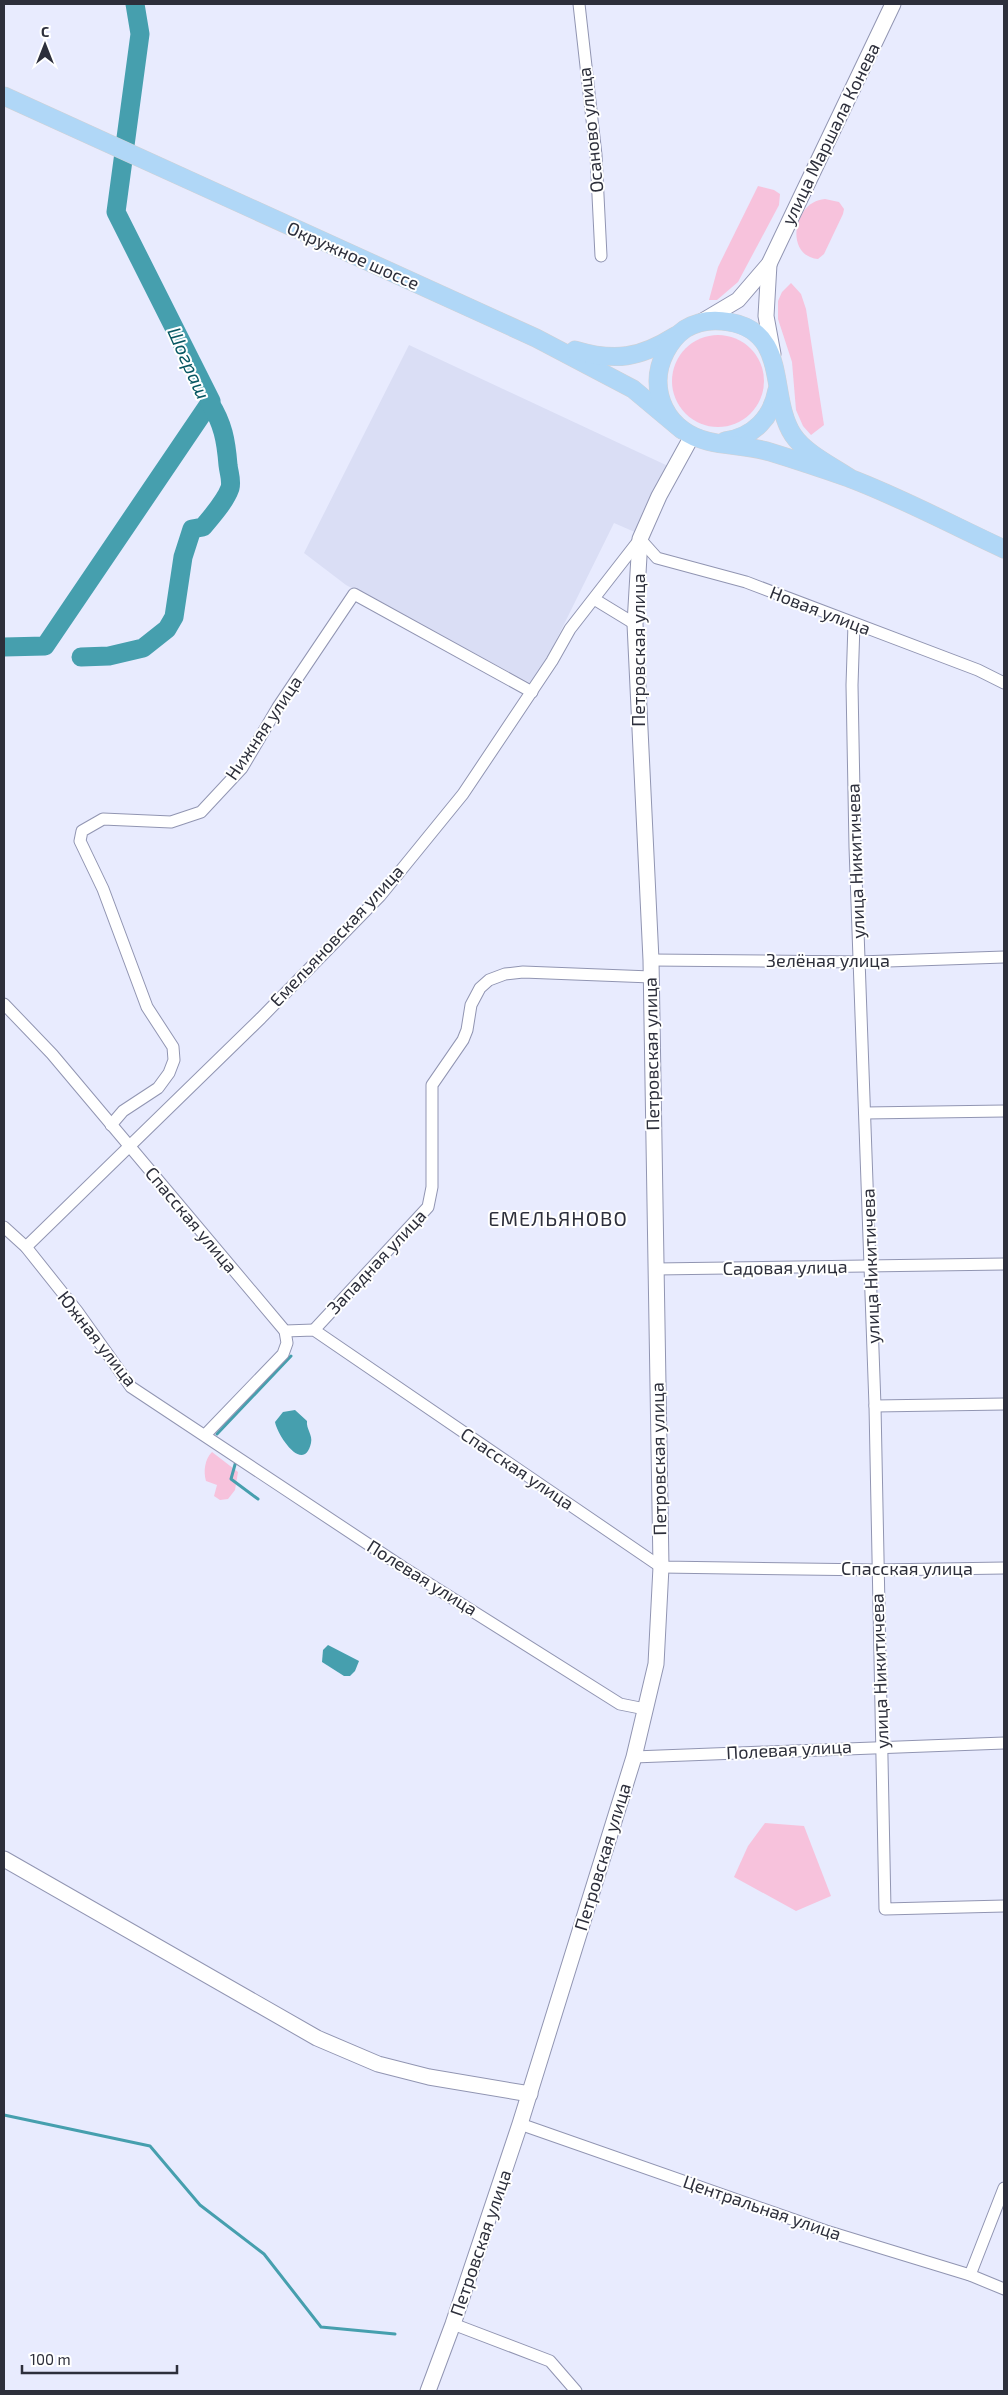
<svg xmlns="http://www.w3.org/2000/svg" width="1008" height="2395" font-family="'Exo 2',sans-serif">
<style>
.built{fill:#dadef5}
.green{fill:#f7c2dc}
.water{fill:#469fae}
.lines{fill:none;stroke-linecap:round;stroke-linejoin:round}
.stream{stroke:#469fae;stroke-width:3}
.river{stroke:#469fae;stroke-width:19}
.street-casing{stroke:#9195b2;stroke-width:13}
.secondary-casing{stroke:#9195b2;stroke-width:17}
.primary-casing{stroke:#d1d1d4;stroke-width:19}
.street{stroke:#fff;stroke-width:11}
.secondary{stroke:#fff;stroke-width:15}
.primary{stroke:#b0d7f7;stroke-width:18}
.labels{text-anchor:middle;stroke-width:4;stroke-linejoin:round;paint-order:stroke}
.street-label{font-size:18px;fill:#2d2f3b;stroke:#fff}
.water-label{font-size:19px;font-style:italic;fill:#075762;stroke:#fff}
.quarter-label{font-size:20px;letter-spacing:1px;fill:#2d2f3b;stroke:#fff}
</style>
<rect width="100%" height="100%" fill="#e8ebfe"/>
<polygon class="built" points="409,345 668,466 637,533 614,523 534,685 346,585 304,553"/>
<g class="green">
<polygon points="758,186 774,190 780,194 779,205 738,282 717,300 709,300 718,267"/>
<path d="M825,199l14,3 5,7 -1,5 -19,40 -6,5c-34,-3 -25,-58 7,-60z"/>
<polygon points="791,283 801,294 806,309 824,425 811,435 803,426 796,410 792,362 778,319 778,301 782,292"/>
<circle cx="718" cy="381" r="46"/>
<path d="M212,1452l26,20 -3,18 -7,9 -8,1 -6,-4 3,-11 -11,-4c-3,-10 -1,-22 6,-29z"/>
<polygon points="765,1823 804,1826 831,1896 796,1911 734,1877 748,1846"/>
</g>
<g class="water">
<path d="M295,1410l12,11c-1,8 6,14 4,22 -7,31 -33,-6 -36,-21l8,-10z"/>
<polygon points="328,1645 359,1661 355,1671 350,1676 344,1676 322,1662 323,1650"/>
</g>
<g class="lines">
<g class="stream">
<polyline points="217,1434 291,1356"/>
<polyline points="236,1461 231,1479 258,1499"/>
<polyline points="4,2115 150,2146 200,2205 264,2254 321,2327 395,2334"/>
</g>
<g class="river">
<polyline points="4,647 45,646 211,401 116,212 140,34 135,4"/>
<path d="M81,657l28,-1 34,-8 24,-19 7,-12 9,-60 9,-28 11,-2c9,-11 22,-25 27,-39 2,-8 -1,-14 -2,-23 -2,-25 -5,-41 -18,-62"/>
</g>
<g class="street-casing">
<g id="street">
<polyline points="579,4 596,155 601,256"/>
<polyline points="594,599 635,624"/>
<polyline points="854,624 852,685 855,847 875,1406 885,1909 1004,1906"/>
<polyline points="651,960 859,962 1004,957"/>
<polyline points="4,1004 52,1054 285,1331 314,1330 661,1567 877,1570 1004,1568"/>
<polyline points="865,1113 1004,1111"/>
<polyline points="111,1125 123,1111 158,1088 169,1073 174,1060 173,1047 147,1007 103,889 80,841 82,831 103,819 171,822 201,812 242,768 278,707 354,594 532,692"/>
<polyline points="4,1227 26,1247 77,1311 131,1387 404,1568 620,1704 645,1709"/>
<polyline points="26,1247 261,1018 380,896 463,794 552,661 570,629 640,539 657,558 746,582 978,670 1004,683"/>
<polyline points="656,1269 1004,1264"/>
<polyline points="314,1330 428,1207 432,1187 432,1085 463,1040 467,1030 471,1005 480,988 489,980 505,974 523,972 651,977"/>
<polyline points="875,1406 1004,1404"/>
<polyline points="205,1435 283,1354 287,1343 285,1331"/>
<polyline points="634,1757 1004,1743"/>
<polyline points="520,2124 826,2231 970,2275 1004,2289"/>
<polyline points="970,2275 1004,2188"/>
<polyline points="453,2324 550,2361 576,2391"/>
</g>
</g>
<g class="secondary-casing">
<g id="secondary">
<polyline points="769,264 766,316 773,354"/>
<polyline points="701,322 738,300 769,264 893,4"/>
<polyline points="4,1859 317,2038 378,2064 429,2077 530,2094"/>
<polyline points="428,2391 453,2324 520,2124 634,1757 656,1664 661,1567 651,960 635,624 640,539 659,496 692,436"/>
</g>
</g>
<g class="primary-casing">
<g id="primary">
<polyline points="4,96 536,338 633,389 682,430"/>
<path d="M575,350c40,12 65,8 100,-14"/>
<path d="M725,441c29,-4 47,-24 52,-51"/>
<path d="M850,478c-18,-12 -45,-25 -57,-43 -25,-38 -3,-103 -64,-113 -16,-3 -31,-1 -44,7 -16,11 -27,33 -27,52 0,19 9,38 25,49 24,18 59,13 87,22 26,8 53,17 79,26 51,19 105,48 155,71"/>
</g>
</g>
<use href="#street" class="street"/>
<use href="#secondary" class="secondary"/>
<use href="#primary" class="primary"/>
</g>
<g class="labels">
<g class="street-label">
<text transform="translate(591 130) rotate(-96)" y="6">Осаново улица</text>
<text transform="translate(831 134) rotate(-64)" y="6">улица Маршала Конева</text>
<text transform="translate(353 256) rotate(24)" y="6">Окружное шоссе</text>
<text transform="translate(820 611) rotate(21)" y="6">Новая улица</text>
<text transform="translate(639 650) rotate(-90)" y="6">Петровская улица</text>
<text transform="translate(264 728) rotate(-56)" y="6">Нижняя улица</text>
<text transform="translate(856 861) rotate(-92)" y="6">улица Никитичева</text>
<text transform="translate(337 936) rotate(-47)" y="6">Емельяновская улица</text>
<text x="828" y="967">Зелёная улица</text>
<text transform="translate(652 1054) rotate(-91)" y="6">Петровская улица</text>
<text transform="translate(191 1220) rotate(50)" y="6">Спасская улица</text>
<text transform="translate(377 1262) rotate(-47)" y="6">Западная улица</text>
<text transform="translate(871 1266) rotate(-92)" y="6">улица Никитичева</text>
<text transform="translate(785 1268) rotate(-1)" y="6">Садовая улица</text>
<text transform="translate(97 1339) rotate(52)" y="6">Южная улица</text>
<text transform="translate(659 1459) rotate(-91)" y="6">Петровская улица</text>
<text transform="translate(517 1469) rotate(34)" y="6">Спасская улица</text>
<text x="907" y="1575">Спасская улица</text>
<text transform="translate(422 1578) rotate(32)" y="6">Полевая улица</text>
<text transform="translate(880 1671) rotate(-92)" y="6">улица Никитичева</text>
<text transform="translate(789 1750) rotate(-3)" y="6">Полевая улица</text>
<text transform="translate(603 1857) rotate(-73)" y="6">Петровская улица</text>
<text transform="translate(762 2208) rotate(19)" y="6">Центральная улица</text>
<text transform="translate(481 2243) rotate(-71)" y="6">Петровская улица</text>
</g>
<g class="water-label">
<text transform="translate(189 363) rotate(66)" y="7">Шограш</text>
</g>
<g class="quarter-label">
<text x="558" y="1226">ЕМЕЛЬЯНОВО</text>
</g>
</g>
<rect width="1008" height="2395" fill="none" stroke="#2d2f3b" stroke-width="10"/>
<g transform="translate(45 45)" stroke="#ffffff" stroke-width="4" paint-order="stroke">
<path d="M0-4L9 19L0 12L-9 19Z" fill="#2d2f3b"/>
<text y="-8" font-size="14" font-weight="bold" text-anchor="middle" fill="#2d2f3b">С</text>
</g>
<path d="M22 2365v8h155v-8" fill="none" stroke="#2d2f3b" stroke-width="2.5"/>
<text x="30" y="2365" font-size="15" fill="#2d2f3b" stroke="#ffffff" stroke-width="4" paint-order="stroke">100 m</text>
</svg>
